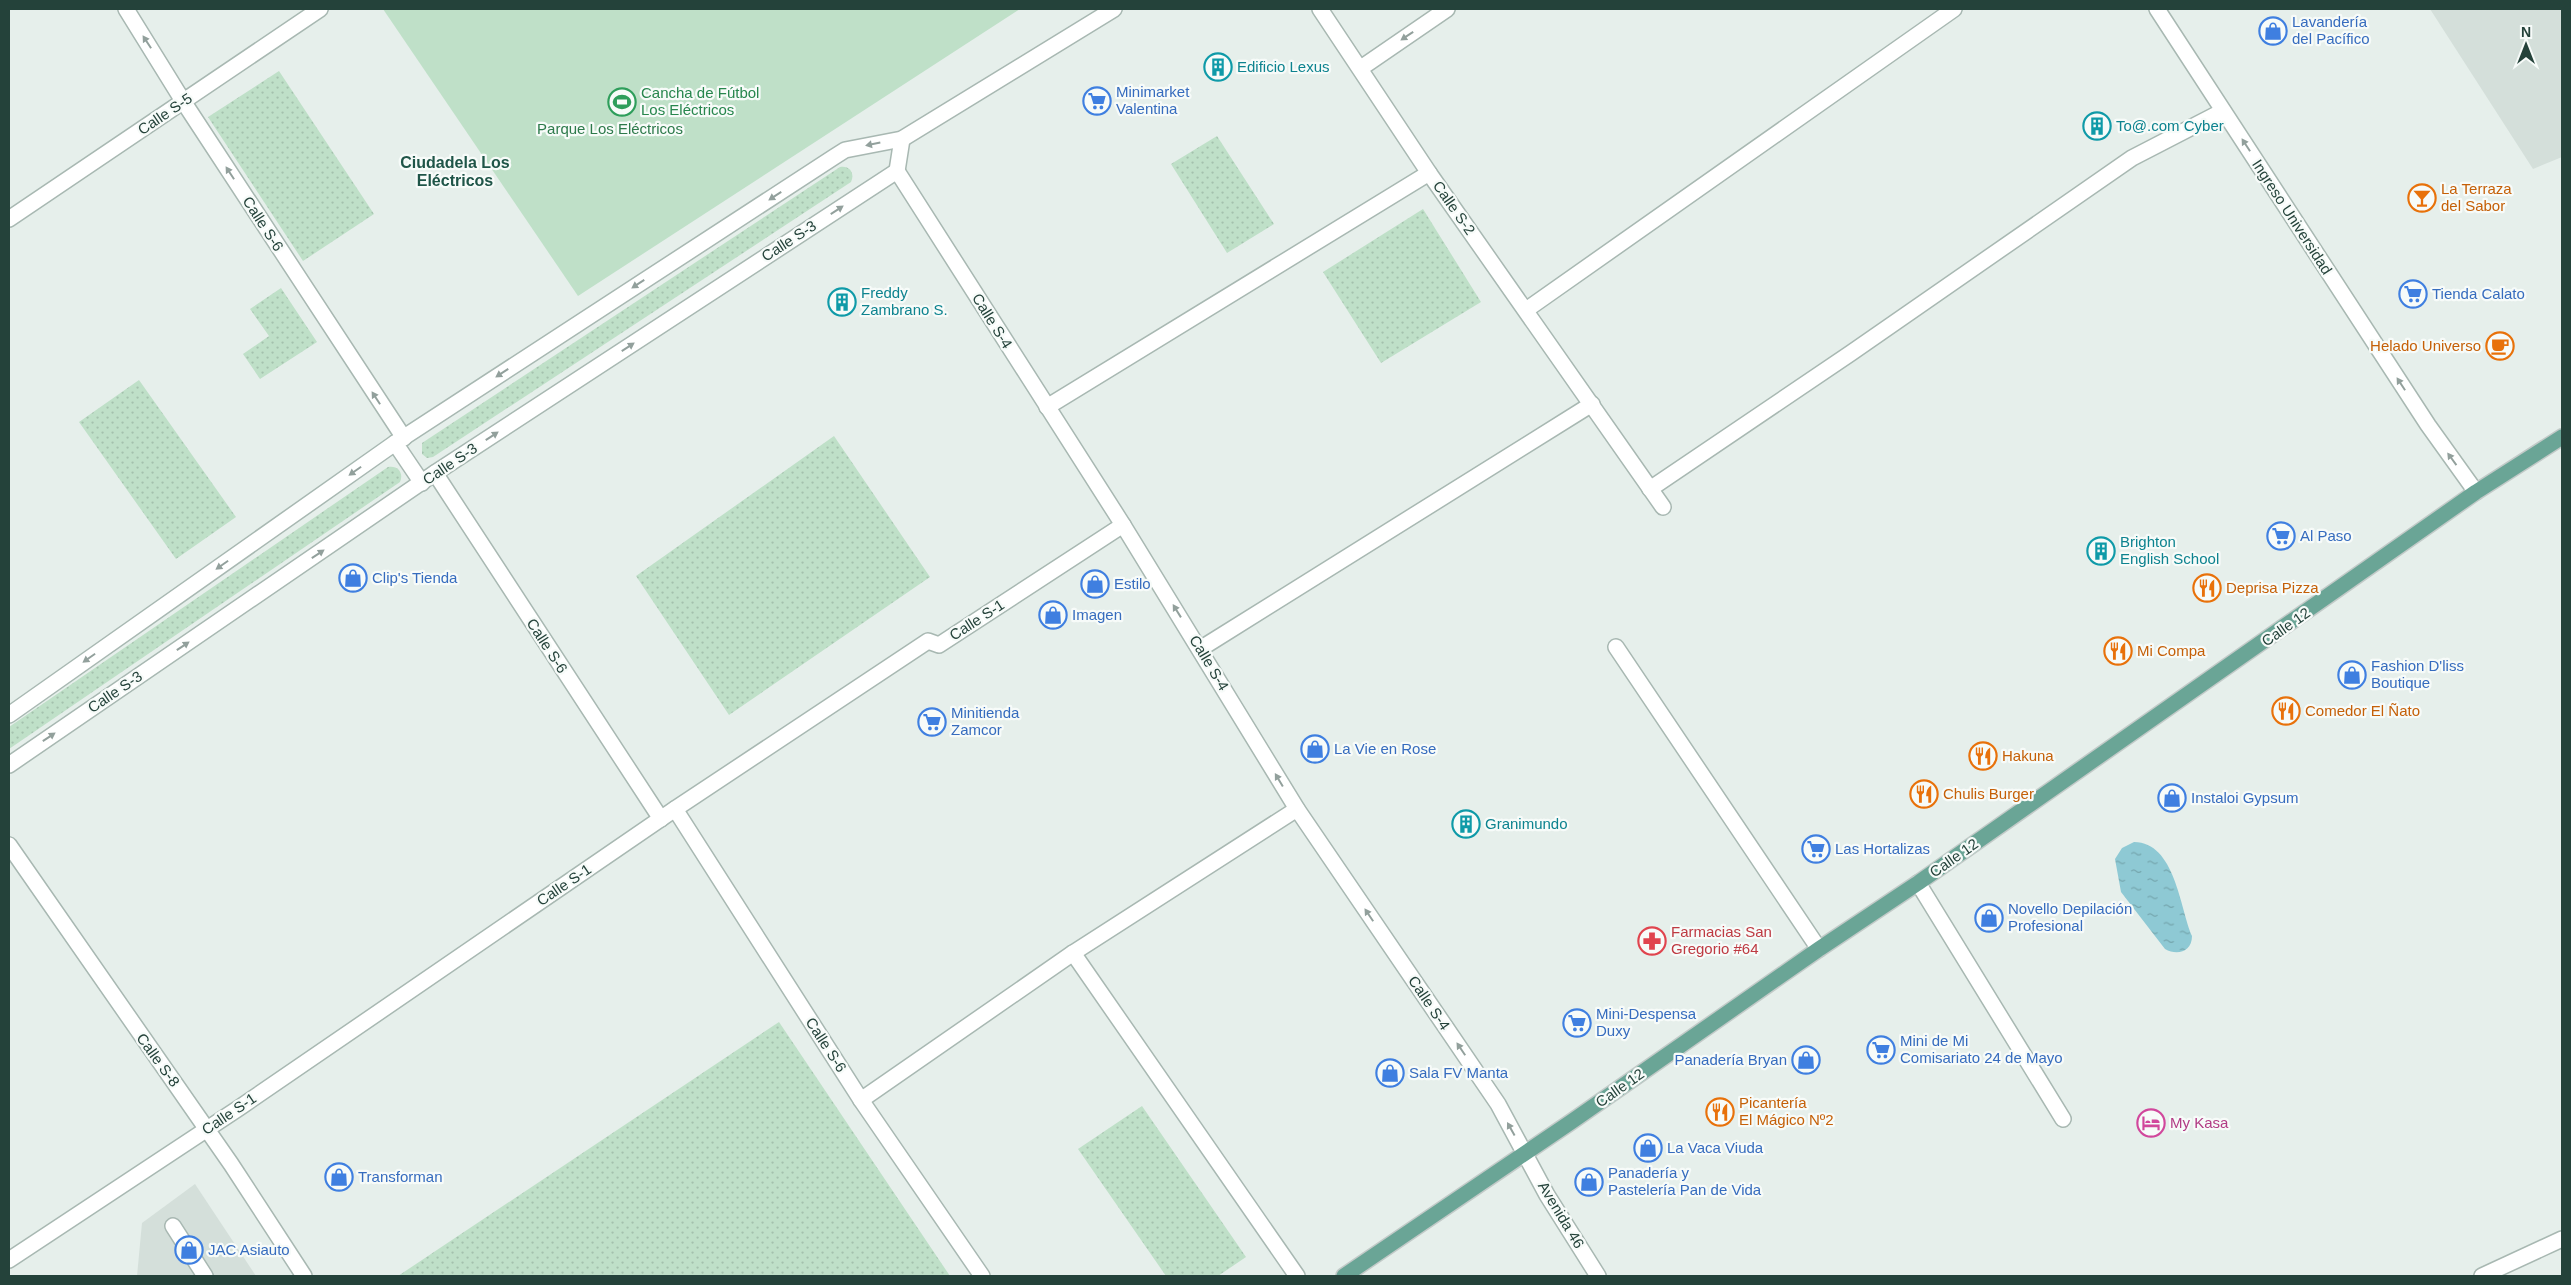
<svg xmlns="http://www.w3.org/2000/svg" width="2571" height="1285" font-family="Helvetica,sans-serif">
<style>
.built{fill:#d4dfda}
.grass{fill:url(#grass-dots)}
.green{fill:#bfe0c8}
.water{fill:url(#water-ripples)}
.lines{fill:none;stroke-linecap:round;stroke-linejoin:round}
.service-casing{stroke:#a8b8b2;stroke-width:18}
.minor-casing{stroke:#a8b8b2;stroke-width:18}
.tertiary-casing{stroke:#a8b8b2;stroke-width:18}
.primary-casing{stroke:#c2cac8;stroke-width:18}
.service{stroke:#fff;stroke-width:15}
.minor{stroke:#fff;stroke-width:15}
.tertiary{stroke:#fff;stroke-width:15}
.primary{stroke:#6aa596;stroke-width:15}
.oneway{fill:#92a09c}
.labels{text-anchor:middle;stroke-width:4.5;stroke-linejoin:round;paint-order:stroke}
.shop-label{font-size:15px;fill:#366cbe;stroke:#f7fbf9;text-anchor:start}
.culture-label{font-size:15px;fill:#0d838f;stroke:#f7fbf9;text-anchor:start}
.leisure-label{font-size:15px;fill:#27864d;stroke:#f7fbf9;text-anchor:start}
.street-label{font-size:15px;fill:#24423a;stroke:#f7fbf9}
.park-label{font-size:15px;fill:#2d7a4b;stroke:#f7fbf9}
.food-label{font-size:15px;fill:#c56008;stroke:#f7fbf9;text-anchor:start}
.health-label{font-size:15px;fill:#be3a42;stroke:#f7fbf9;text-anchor:start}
.hotel-label{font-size:15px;fill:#b23c85;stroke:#f7fbf9;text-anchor:start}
.neighbourhood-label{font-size:16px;font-weight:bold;fill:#1f5548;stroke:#f7fbf9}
</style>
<defs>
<pattern id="grass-dots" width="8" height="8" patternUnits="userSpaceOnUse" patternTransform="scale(1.25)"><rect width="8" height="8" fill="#bfe0c8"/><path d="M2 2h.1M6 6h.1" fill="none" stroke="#a4c1ad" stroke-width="1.8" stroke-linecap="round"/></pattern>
<pattern id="water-ripples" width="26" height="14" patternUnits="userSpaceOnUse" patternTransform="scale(1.25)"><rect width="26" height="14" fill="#8ec9d4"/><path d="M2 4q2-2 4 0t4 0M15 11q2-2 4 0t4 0" fill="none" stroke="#74a5ad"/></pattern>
</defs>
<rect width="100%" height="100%" fill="#e6efeb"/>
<g class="built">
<polygon points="2430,9 2562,9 2562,157 2533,169"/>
<polygon points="195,1184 256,1276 137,1276 142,1223"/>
</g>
<g class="grass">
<polygon points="279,71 374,214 303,261 208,117"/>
<polygon points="1217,136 1274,224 1227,253 1171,164"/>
<path d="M840,167c10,-2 15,7 11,15l-418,275 -6,1 -5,-4v-11z"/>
<polygon points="1423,209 1481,302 1381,363 1323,272"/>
<polygon points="281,288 317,342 260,379 243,354 269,336 250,309"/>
<polygon points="139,380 236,517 176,559 79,422"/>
<polygon points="834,436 930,577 729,715 636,576"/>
<path d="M388,467c10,-2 16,6 12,15l-391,267v-22z"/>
<polygon points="779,1022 950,1276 398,1276"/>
<polygon points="1142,1106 1246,1257 1218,1276 1166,1276 1078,1149"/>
</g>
<polygon class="green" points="383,9 1020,9 578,296"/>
<path class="water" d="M2134,842c41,0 46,66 58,94 0,16 -15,20 -27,13l-44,-57 -6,-33 7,-11z"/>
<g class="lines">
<g class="service-casing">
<g id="service">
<polyline points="1918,883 2063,1119"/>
<polyline points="173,1226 205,1276"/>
</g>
</g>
<g class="minor-casing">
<g id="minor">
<polyline points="126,9 183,101 404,438"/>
<polyline points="1320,9 1429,173 1663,507"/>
<polyline points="2157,9 2428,425 2476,492"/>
<polyline points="1361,68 1447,9"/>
<polyline points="897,171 1123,525 1297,809 1498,1104 1547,1195 1598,1276"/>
<polyline points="897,171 902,139"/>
<polyline points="9,219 320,9"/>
<polyline points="1526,310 1954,9"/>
<polyline points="1047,407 1429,173"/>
<polyline points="395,443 422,483"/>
<polyline points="435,473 661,819"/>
<polyline points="1650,489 1851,353 2132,158 2223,111"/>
<polyline points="1616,647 1819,949"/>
<polyline points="1200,649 1592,404"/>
<polyline points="9,715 395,443 834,157 845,150 902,139 1114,9"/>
<polyline points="9,765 435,473 897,171"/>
<polyline points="675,809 861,1100 982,1276"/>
<polyline points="1073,953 1297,1276"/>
<polyline points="861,1100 1073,953 1297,809"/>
<polyline points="9,1260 239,1108 675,809 928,641 939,645 1123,525"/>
<polyline points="2482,1276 2562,1239"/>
</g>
</g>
<g class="tertiary-casing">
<polyline id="tertiary" points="9,845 231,1164 304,1276"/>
</g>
<g class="primary-casing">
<polyline id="primary" points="1344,1276 1571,1122 1819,949 1918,883 2476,492 2562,437"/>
</g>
<use href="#service" class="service"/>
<use href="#minor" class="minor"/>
<use href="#tertiary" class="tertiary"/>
<use href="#primary" class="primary"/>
</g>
<defs><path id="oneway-solid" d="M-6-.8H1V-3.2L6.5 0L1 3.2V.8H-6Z" transform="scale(1.25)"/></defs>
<g class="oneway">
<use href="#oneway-solid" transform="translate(1407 36) rotate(146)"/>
<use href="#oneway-solid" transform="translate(147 42) rotate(-123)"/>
<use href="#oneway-solid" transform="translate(873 144) rotate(168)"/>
<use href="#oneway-solid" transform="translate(2246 145) rotate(-123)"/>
<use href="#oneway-solid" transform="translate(230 173) rotate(-123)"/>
<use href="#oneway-solid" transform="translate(775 196) rotate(147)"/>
<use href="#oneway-solid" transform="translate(837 210) rotate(-33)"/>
<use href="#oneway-solid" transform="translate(638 284) rotate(147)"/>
<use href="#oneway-solid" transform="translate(628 347) rotate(-33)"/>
<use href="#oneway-solid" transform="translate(502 373) rotate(147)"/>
<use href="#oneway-solid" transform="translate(2401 384) rotate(-123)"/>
<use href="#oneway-solid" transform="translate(376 398) rotate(-123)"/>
<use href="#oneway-solid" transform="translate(492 436) rotate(-33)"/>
<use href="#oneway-solid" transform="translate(2452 459) rotate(-126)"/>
<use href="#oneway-solid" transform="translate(355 471) rotate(145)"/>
<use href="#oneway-solid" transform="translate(318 554) rotate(-34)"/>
<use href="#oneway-solid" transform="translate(222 565) rotate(145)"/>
<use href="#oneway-solid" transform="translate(1177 611) rotate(-122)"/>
<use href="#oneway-solid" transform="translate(183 646) rotate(-34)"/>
<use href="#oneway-solid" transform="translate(89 658) rotate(145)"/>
<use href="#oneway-solid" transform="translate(49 737) rotate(-34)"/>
<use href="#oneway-solid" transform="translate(1279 780) rotate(-121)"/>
<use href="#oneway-solid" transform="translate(1369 915) rotate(-124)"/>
<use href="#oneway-solid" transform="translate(1461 1049) rotate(-124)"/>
<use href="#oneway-solid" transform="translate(1511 1129) rotate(-119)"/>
</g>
<defs>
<g id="shop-ring" transform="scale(1.4375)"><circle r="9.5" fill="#f7fbf9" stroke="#3f7fe0" stroke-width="1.5"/><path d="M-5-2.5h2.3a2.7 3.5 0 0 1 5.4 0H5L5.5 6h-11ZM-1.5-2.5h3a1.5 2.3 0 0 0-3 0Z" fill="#3f7fe0"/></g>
<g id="building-ring" transform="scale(1.4375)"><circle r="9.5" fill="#f7fbf9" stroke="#0f9aa8" stroke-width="1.5"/><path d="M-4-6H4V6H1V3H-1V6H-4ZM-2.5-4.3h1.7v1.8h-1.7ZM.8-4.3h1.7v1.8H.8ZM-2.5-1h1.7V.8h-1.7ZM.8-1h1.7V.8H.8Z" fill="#0f9aa8"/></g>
<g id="supermarket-ring" transform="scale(1.4375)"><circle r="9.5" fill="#f7fbf9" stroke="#3f7fe0" stroke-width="1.5"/><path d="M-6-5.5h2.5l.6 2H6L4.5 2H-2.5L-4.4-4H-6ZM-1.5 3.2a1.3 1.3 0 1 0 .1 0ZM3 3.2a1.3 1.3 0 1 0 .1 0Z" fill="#3f7fe0"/></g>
<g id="stadium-ring" transform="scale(1.4375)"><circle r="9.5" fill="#f7fbf9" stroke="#2e9e5b" stroke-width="1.5"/><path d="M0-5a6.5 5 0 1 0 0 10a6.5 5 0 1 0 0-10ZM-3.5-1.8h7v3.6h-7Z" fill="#2e9e5b"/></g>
<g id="bar-ring" transform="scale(1.4375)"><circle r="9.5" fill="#f7fbf9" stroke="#e8710a" stroke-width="1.5"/><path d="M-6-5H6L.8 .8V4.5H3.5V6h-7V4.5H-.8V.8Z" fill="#e8710a"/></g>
<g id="cafe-ring" transform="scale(1.4375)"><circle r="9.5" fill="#f7fbf9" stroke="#e8710a" stroke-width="1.5"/><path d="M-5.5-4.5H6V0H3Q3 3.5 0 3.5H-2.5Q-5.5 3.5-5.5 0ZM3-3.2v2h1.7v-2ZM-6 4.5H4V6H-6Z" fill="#e8710a"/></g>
<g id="restaurant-ring" transform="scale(1.4375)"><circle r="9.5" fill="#f7fbf9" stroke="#e8710a" stroke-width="1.5"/><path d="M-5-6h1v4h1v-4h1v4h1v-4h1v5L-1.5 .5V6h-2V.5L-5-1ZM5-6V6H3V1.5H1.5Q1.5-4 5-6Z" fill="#e8710a"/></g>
<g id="pharmacy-ring" transform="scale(1.4375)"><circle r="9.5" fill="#f7fbf9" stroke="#e0444e" stroke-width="1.5"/><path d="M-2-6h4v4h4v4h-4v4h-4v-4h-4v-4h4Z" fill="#e0444e"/></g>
<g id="hotel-ring" transform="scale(1.4375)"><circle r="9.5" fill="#f7fbf9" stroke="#d1479c" stroke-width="1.5"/><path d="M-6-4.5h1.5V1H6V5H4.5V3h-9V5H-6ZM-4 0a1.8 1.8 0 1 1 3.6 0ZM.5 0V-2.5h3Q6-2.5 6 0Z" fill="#d1479c"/></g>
</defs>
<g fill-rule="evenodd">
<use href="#shop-ring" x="2273" y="31"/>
<use href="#building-ring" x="1218" y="67"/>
<use href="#supermarket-ring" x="1097" y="101"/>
<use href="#stadium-ring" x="622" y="102"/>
<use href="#building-ring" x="2097" y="126"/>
<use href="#bar-ring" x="2422" y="198"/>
<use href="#supermarket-ring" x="2413" y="294"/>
<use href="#building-ring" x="842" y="302"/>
<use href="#cafe-ring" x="2500" y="346"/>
<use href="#supermarket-ring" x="2281" y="536"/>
<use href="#building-ring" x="2101" y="551"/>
<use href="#shop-ring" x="353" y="578"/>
<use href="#shop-ring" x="1095" y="584"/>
<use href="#restaurant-ring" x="2207" y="588"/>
<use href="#shop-ring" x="1053" y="615"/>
<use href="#restaurant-ring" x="2118" y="651"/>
<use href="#shop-ring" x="2352" y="675"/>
<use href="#restaurant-ring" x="2286" y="711"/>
<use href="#supermarket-ring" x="932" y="722"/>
<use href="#shop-ring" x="1315" y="749"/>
<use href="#restaurant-ring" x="1983" y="756"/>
<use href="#restaurant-ring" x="1924" y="794"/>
<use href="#shop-ring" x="2172" y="798"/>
<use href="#building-ring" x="1466" y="824"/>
<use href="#supermarket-ring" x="1816" y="849"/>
<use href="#shop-ring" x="1989" y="918"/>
<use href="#pharmacy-ring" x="1652" y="941"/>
<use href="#supermarket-ring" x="1577" y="1023"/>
<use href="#supermarket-ring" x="1881" y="1050"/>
<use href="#shop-ring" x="1806" y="1060"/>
<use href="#shop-ring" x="1390" y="1073"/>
<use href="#restaurant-ring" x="1720" y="1112"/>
<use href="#hotel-ring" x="2151" y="1123"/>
<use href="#shop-ring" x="1648" y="1148"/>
<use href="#shop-ring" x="339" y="1177"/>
<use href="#shop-ring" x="1589" y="1182"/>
<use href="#shop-ring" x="189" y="1250"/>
</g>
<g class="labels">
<g class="shop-label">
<text x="2292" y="27">Lavandería<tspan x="2292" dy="17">del Pacífico</tspan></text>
<text x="1116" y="97">Minimarket<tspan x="1116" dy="17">Valentina</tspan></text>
<text x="2432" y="299">Tienda Calato</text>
<text x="2300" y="541">Al Paso</text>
<text x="372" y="583">Clip's Tienda</text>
<text x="1114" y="589">Estilo</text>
<text x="1072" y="620">Imagen</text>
<text x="2371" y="671">Fashion D'liss<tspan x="2371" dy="17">Boutique</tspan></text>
<text x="951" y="718">Minitienda<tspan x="951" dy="17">Zamcor</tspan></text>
<text x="1334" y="754">La Vie en Rose</text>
<text x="2191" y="803">Instaloi Gypsum</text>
<text x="1835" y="854">Las Hortalizas</text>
<text x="2008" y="914">Novello Depilación<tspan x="2008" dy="17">Profesional</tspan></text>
<text x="1596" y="1019">Mini-Despensa<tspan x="1596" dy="17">Duxy</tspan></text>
<text x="1900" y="1046">Mini de Mi<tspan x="1900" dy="17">Comisariato 24 de Mayo</tspan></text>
<text x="1787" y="1065" text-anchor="end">Panadería Bryan</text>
<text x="1409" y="1078">Sala FV Manta</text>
<text x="1667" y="1153">La Vaca Viuda</text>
<text x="1608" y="1178">Panadería y<tspan x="1608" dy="17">Pastelería Pan de Vida</tspan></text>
<text x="358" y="1182">Transforman</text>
<text x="208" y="1255">JAC Asiauto</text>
</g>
<g class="culture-label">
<text x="1237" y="72">Edificio Lexus</text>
<text x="2116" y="131">To@.com Cyber</text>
<text x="861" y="298">Freddy<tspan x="861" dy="17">Zambrano S.</tspan></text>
<text x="2120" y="547">Brighton<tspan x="2120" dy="17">English School</tspan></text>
<text x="1485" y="829">Granimundo</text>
</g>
<g class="leisure-label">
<text x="641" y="98">Cancha de Fútbol<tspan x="641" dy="17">Los Eléctricos</tspan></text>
</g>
<g class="street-label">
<text transform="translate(165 114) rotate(-34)" y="5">Calle S-5</text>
<text transform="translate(1454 208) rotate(55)" y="5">Calle S-2</text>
<text transform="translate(2292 217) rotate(57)" y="5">Ingreso Universidad</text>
<text transform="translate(263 224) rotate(57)" y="5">Calle S-6</text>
<text transform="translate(789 241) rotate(-33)" y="5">Calle S-3</text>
<text transform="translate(992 321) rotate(58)" y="5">Calle S-4</text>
<text transform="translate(450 464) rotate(-34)" y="5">Calle S-3</text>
<text transform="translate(977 620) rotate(-33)" y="5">Calle S-1</text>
<text transform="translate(2286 627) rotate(-35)" y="5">Calle 12</text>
<text transform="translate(547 646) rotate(57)" y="5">Calle S-6</text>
<text transform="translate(1209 663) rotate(59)" y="5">Calle S-4</text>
<text transform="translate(115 692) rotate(-34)" y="5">Calle S-3</text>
<text transform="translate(1954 858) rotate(-35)" y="5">Calle 12</text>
<text transform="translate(564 885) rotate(-34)" y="5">Calle S-1</text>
<text transform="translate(1429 1003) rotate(56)" y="5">Calle S-4</text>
<text transform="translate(826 1045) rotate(57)" y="5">Calle S-6</text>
<text transform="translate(158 1060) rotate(54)" y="5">Calle S-8</text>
<text transform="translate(1620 1088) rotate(-35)" y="5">Calle 12</text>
<text transform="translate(229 1114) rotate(-34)" y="5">Calle S-1</text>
<text transform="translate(1561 1215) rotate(59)" y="5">Avenida 46</text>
</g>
<g class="park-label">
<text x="610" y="134">Parque Los Eléctricos</text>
</g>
<g class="food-label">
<text x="2441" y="194">La Terraza<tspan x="2441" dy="17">del Sabor</tspan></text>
<text x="2481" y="351" text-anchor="end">Helado Universo</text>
<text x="2226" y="593">Deprisa Pizza</text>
<text x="2137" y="656">Mi Compa</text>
<text x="2305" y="716">Comedor El Ñato</text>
<text x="2002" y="761">Hakuna</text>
<text x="1943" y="799">Chulis Burger</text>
<text x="1739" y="1108">Picantería<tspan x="1739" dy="17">El Mágico Nº2</tspan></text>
</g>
<g class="health-label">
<text x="1671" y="937">Farmacias San<tspan x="1671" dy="17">Gregorio #64</tspan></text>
</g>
<g class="hotel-label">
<text x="2170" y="1128">My Kasa</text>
</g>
<g class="neighbourhood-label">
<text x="455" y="168">Ciudadela Los<tspan x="455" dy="18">Eléctricos</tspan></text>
</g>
</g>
<rect width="2571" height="1285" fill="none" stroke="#24423a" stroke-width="20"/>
<g transform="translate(2526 45)" stroke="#f7fbf9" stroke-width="4" paint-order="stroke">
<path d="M0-4L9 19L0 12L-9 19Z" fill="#24423a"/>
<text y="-8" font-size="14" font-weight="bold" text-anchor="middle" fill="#24423a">N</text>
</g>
</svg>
